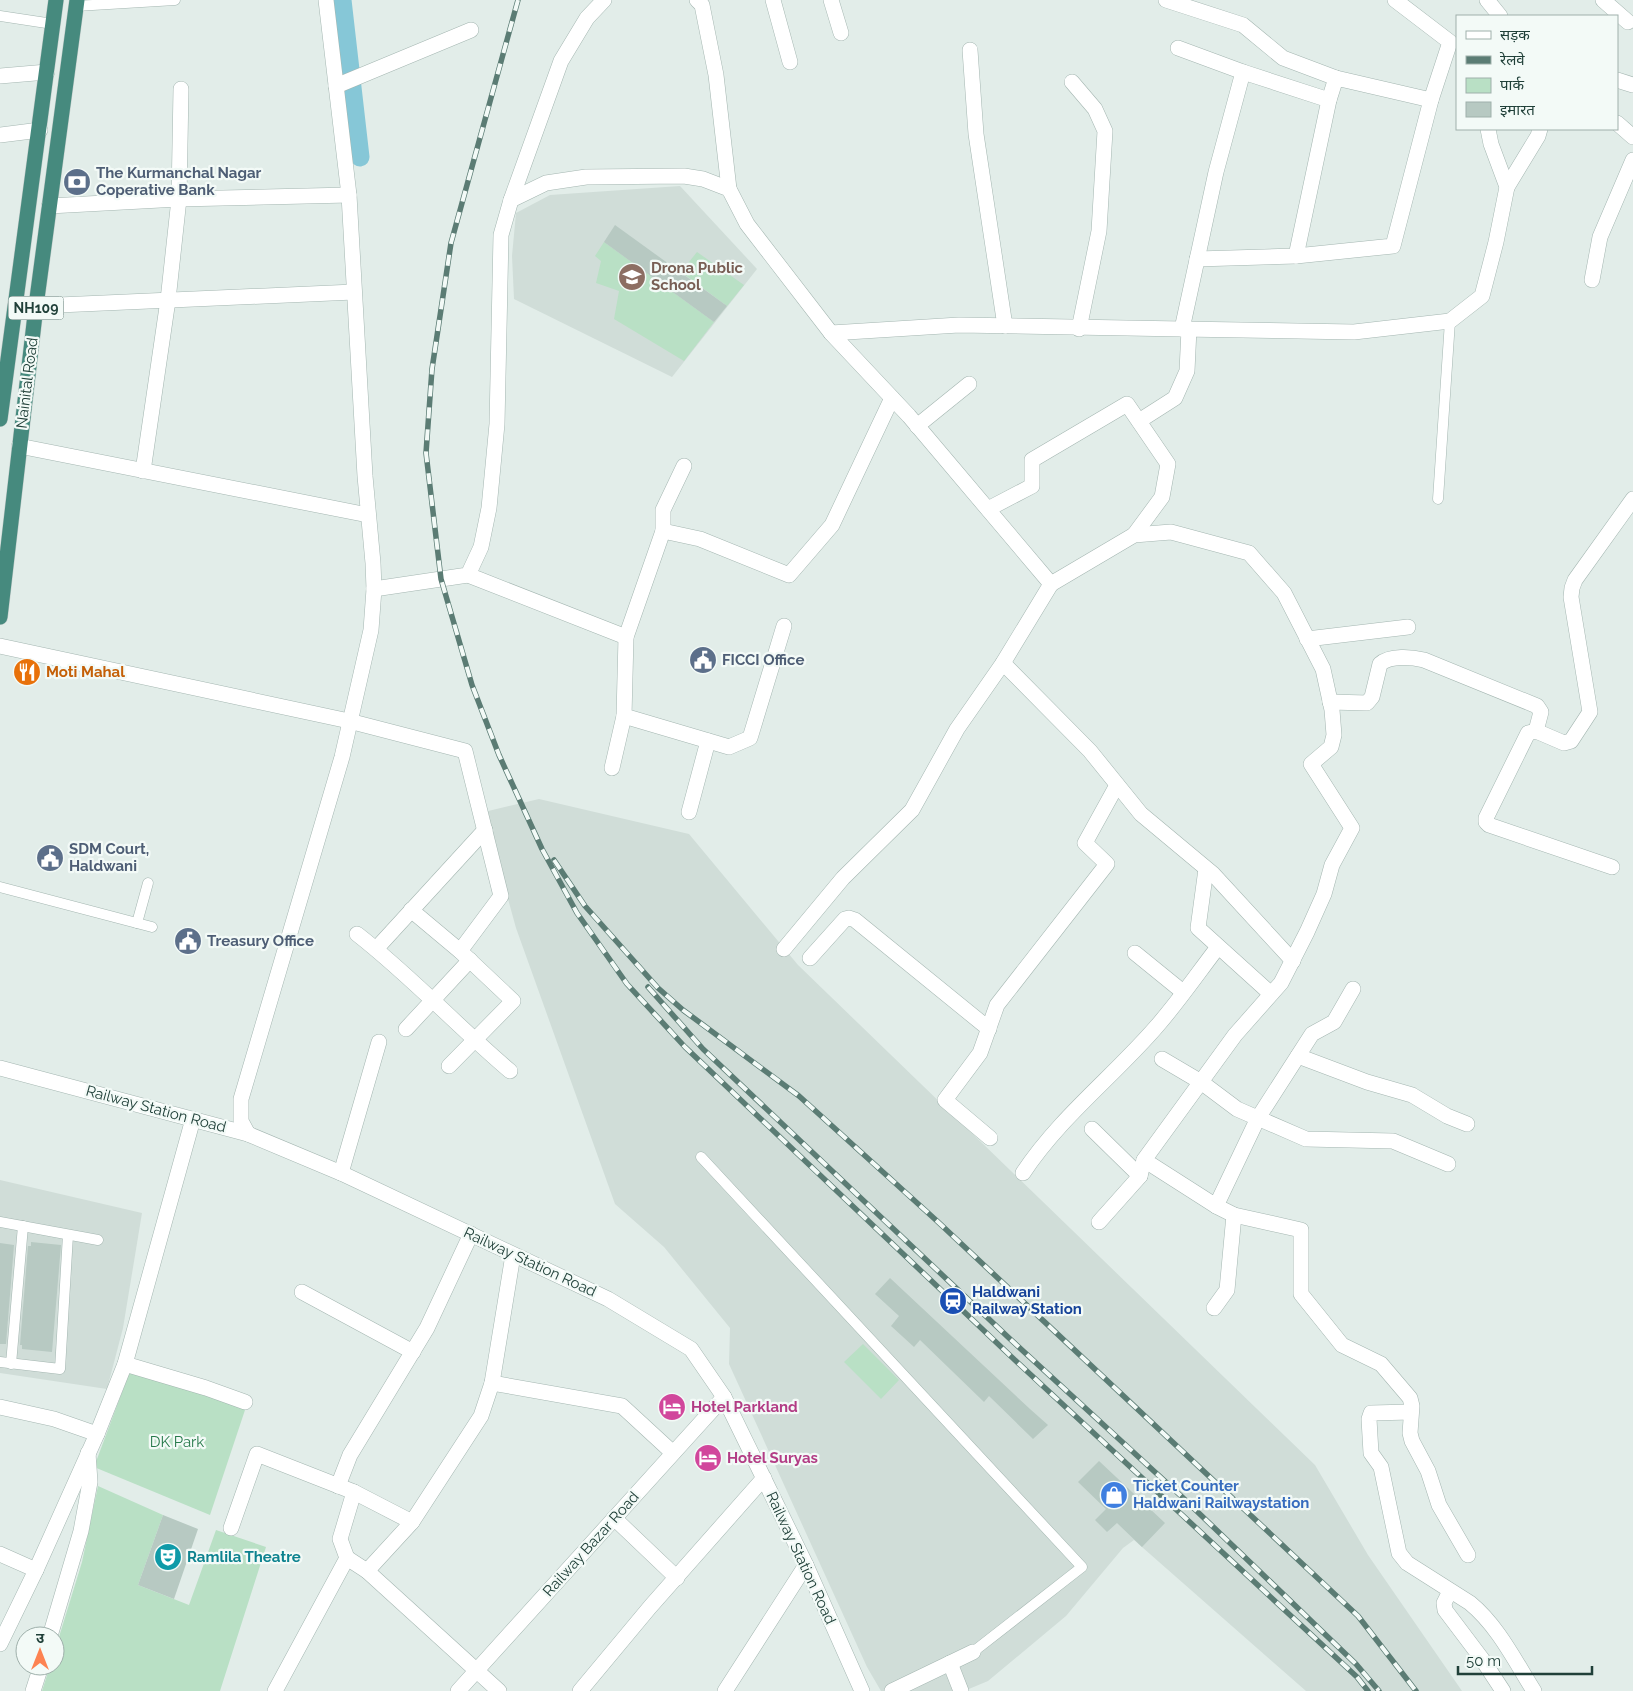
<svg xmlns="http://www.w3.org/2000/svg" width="1633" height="1691" font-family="Raleway,'Noto Sans Devanagari',sans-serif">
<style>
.built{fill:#d0ddd8}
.green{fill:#b9e0c5}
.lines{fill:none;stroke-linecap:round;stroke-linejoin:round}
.canal{stroke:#86c7d7;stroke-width:19}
.building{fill:#b7c9c2}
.service-casing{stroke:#a4b6b1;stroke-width:11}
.minor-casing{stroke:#a4b6b1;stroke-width:16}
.tertiary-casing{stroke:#a4b6b1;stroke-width:16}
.trunk-casing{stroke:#c1cac8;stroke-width:16}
.service{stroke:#fff;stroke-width:10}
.minor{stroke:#fff;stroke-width:15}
.tertiary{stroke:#fff;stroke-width:15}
.trunk{stroke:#468a7e;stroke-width:15}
.rail-casing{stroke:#5b7c74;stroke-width:5.5}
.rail{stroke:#f3faf7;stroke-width:4;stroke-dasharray:11;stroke-linecap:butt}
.labels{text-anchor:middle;stroke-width:4.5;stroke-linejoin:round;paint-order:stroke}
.shield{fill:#f3faf7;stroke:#5f7872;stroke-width:1}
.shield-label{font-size:14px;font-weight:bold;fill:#204039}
.service-label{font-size:15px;font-weight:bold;fill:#4e5e75;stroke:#f3faf7;text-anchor:start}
.education-label{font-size:15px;font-weight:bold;fill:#785e54;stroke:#f3faf7;text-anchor:start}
.street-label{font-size:15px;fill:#204039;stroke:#f3faf7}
.food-label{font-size:15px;font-weight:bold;fill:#c56008;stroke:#f3faf7;text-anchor:start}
.transit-label{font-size:15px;font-weight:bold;fill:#164399;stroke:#f3faf7;text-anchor:start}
.hotel-label{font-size:15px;font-weight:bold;fill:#b23c85;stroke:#f3faf7;text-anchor:start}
.park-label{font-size:15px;fill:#277a4b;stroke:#f3faf7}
.shop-label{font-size:15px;font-weight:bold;fill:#366cbe;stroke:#f3faf7;text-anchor:start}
.culture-label{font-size:15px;font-weight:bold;fill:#0d838f;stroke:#f3faf7;text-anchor:start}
</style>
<rect width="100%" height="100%" fill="#e2ede9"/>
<g class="built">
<polygon points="680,186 757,269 672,377 514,299 512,256 516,213 550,195"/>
<polygon points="539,799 689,834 798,965 1315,1465 1368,1555 1462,1691 1306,1691 1134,1540 1123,1548 1066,1616 988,1681 964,1691 881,1691 867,1667 729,1364 730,1328 664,1247 615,1204 516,928 484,812"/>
<polygon points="0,1180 142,1213 123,1328 107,1389 0,1373"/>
</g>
<g class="green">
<polygon points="604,242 714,322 684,361 614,319 619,291 596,283 601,261 595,256"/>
<polygon points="697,252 744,285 727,306 681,272"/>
<polygon points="863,1344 899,1380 881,1399 844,1362"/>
<polygon points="130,1371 246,1407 210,1515 94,1467"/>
<polygon points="98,1486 163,1515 138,1585 189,1605 216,1530 266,1547 220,1691 42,1691 50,1666 55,1666 55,1650 82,1562"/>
</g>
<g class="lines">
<polyline class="canal" points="342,0 360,157"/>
</g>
<g class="building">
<polygon points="615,225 727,306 714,322 604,242"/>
<polygon points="31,1242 61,1245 52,1352 22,1349 22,1345 20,1345 28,1246 31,1246"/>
<polygon points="0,1243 14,1245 6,1344 0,1344"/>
<polygon points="890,1278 1030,1409 1048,1425 1033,1439 989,1396 984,1402 920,1340 914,1347 891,1326 899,1316 875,1294"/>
<polygon points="1099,1461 1165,1523 1142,1547 1117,1523 1107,1532 1095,1520 1106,1509 1078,1482"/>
<polygon points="163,1515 198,1529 174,1599 138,1585"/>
</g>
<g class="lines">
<g class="service-casing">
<g id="service">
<polyline points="76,6 175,0"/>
<polyline points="0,16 53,24"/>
<polyline points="1438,499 1450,321"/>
<polyline points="0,887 152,927"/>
<polyline points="137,923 148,883"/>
<polyline points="701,1157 1082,1567 973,1652"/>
<polyline points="0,1222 98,1240"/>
<polyline points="0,1362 60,1369 68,1235"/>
<polyline points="11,1364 23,1226"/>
</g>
</g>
<g class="minor-casing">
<g id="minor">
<polyline points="697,0 702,5 716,75 729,189"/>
<polyline points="773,0 790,62"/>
<polyline points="831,0 841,33"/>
<polyline points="1166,0 1243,25 1283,58 1336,78"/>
<polyline points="1487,0 1500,16"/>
<polyline points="1603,0 1628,22"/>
<polyline points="1178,48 1243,72"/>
<polyline points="970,50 976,134 1005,326"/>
<polyline points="0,76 47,72"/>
<polyline points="1617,80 1633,85"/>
<polyline points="1072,82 1095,109 1105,131 1099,231 1079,329"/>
<polyline points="336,86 471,30"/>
<polyline points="1617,123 1633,137"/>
<polyline points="1507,187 1538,136 1540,129"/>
<polyline points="511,200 546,183 586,177 684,176 703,179 729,189 747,224 831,333 909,416 1051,584 1134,535 1171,532 1249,553 1284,593 1323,669 1332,710 1334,735 1331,747 1311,764 1352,828 1332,865 1324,894 1307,932 1281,983 1235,1035 1144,1160 1216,1206 1258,1118 1312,1034 1334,1022 1353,989"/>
<polyline points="49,206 179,199 349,195"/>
<polyline points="1296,256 1329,100"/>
<polyline points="1197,259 1296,256 1393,246 1431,100"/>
<polyline points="1592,280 1600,237 1633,160"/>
<polyline points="36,306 354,292"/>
<polyline points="1182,329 1354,332 1450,321 1482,296 1496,242 1507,187 1491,144 1488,129"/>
<polyline points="831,333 959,325 1182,329 1216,172 1243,72 1329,100 1336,78 1431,100 1450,42 1395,0"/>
<polyline points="1139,421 1175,398 1187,371 1189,329"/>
<polyline points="917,426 969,384"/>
<polyline points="19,446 368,515"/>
<polyline points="143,471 168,300 179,199 181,89"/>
<polyline points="988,509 1032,486 1032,460 1127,404 1168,464 1162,497 1134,535"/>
<polyline points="663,531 663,510 684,466"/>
<polyline points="468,575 626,637"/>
<polyline points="374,589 468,575 481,547 489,508 497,424 501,235 511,200 561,61 587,18 604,0"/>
<polyline points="784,626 750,738 729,747 624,716 626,637 663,531 700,539 789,575 832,525 892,398"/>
<polyline points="1307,639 1408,627"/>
<polyline points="0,646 349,721 465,751 501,896 460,951"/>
<polyline points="1003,663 1090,751 1141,814 1213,874 1293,961"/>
<path d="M1330,702l37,1 5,-6 8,-33c10,-9 32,-7 44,-4l113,46 4,6 -5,19"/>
<polyline points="612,768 624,716"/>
<polyline points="689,812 708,741"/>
<polyline points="1612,867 1489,825 1486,822 1486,818 1528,733 1536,731 1564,743 1571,741 1590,712 1571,597 1572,588 1575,580 1633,499"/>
<polyline points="1206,869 1198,928 1271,994"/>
<polyline points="411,910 460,951 513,1001 449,1066"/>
<path d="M357,934c54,42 101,93 153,137"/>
<polyline points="376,949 485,830"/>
<polyline points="784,949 843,878 912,810 957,729 1003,663 1051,584"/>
<polyline points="1135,953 1183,992"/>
<polyline points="810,958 845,919 849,918 855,920 989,1029"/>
<polyline points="406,1029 470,960"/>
<polyline points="1298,1056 1367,1082 1412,1095 1447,1116 1467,1124"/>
<polyline points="1162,1059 1201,1082 1237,1109 1306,1139 1393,1141 1448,1164"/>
<polyline points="1092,1129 1140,1176"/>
<polyline points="990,1138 945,1100 980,1053 997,1005 1107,864 1085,843 1117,785"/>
<polyline points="341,1173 379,1042"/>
<path d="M1023,1173c37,-56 91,-97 134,-147 22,-25 41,-53 61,-79"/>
<polyline points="1216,1206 1234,1215 1301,1230 1301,1294 1342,1345 1381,1364 1410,1398 1412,1406 1410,1433 1412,1441 1428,1471 1439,1505 1468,1555"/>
<polyline points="1099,1222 1140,1176 1144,1160"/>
<polyline points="302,1292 413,1352"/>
<polyline points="1214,1308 1227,1290 1234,1215"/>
<polyline points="125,1364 206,1388 245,1402"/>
<polyline points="492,1383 622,1406 673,1453"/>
<polyline points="0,1407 54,1419 97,1434 36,1570"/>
<path d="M1411,1412l-40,1 -2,6 2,34 10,14 18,86 8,10 63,40c28,23 45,58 64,88"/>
<polyline points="97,1434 125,1364 193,1119"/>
<polyline points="338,1486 350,1455 427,1328 471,1234"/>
<polyline points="614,1518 677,1578"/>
<polyline points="231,1528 257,1454 354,1492 412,1522"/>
<polyline points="0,1554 36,1570 0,1644"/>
<polyline points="347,1558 340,1539 354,1492"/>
<polyline points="367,1571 499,1691"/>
<polyline points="1450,1591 1444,1603 1445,1610 1482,1659 1503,1691"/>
<polyline points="50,1636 81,1531 90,1482 88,1453"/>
<polyline points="950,1663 961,1691"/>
<polyline points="33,1691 41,1666"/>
<polyline points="275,1691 347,1558 367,1571 412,1522 481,1416 492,1383 513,1255"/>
<polyline points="580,1691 650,1607 764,1478"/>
<polyline points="725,1691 806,1565"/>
<polyline points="892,1691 973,1652"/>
</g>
</g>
<g class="tertiary-casing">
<g id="tertiary">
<polyline points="0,135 40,130"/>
<polyline points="0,1068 248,1134 341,1173 608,1299 691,1349 724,1397 806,1565 862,1691"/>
<polyline points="248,1134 241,1121 241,1099 342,757 371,630 374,589 373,563 365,476 349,195 326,0"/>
<polyline points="458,1691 724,1397"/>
</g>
</g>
<g class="trunk-casing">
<g id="trunk">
<polyline points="0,419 56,0"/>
<polyline points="0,617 36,306 77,0"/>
</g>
</g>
<use href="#service" class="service"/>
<use href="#minor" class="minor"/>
<use href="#tertiary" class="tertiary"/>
<use href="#trunk" class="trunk"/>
<g class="rail-casing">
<g id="rail">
<polyline points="518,0 451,243 432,369 426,453 441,579 472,685 499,755 542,849 577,913 627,984 685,1047 1017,1362 1357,1677 1368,1691"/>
<polyline points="554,860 585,906 658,988 683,1010 799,1096 937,1221 1358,1616 1416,1691"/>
<polyline points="648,987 703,1049 1009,1338 1180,1495 1356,1664 1379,1691"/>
</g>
</g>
<use href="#rail" class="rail"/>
</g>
<defs>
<g id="bank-disc" transform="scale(1.4375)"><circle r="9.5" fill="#5c6f8a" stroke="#f3faf7"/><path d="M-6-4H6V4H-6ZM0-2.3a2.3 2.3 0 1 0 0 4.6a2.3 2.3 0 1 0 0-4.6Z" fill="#fff"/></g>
<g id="school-disc" transform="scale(1.4375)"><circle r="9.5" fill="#8d6e63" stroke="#f3faf7"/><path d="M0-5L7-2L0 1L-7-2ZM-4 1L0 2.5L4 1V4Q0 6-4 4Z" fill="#fff"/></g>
<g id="civic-disc" transform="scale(1.4375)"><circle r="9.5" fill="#5c6f8a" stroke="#f3faf7"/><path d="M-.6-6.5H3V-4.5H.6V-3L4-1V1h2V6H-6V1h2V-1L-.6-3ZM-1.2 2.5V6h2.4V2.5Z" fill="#fff"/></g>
<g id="restaurant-disc" transform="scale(1.4375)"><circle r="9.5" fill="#e8710a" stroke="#f3faf7"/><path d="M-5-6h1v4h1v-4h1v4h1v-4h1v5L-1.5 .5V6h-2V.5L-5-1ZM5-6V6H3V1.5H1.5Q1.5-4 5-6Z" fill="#fff"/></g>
<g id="station-disc" transform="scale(1.4375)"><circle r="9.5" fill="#1a4fb4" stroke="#f3faf7"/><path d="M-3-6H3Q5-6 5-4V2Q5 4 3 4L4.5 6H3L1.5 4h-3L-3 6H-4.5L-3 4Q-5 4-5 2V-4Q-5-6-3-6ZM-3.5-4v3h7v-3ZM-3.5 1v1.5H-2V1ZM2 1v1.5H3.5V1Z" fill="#fff"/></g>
<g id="hotel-disc" transform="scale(1.4375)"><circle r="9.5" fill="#d1479c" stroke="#f3faf7"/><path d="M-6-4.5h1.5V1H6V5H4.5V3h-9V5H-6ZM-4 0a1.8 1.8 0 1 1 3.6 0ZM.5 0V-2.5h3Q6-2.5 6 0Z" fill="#fff"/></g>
<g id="shop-disc" transform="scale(1.4375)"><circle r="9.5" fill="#3f7fe0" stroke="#f3faf7"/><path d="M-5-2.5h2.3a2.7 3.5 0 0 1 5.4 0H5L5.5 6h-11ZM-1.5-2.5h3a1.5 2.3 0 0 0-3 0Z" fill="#fff"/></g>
<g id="theatre-disc" transform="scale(1.4375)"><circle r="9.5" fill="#0f9aa8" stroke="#f3faf7"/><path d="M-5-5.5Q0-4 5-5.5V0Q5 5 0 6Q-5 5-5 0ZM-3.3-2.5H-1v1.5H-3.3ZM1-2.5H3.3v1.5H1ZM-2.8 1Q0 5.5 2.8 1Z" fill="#fff"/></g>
</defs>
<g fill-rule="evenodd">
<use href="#bank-disc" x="77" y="182"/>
<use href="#school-disc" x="632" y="277"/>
<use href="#civic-disc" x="703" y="660"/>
<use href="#restaurant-disc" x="27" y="672"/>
<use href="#civic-disc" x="50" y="858"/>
<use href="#civic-disc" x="188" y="941"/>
<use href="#station-disc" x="953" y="1301"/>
<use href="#hotel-disc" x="672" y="1407"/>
<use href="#hotel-disc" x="708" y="1458"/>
<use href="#shop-disc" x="1114" y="1495"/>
<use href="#theatre-disc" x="168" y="1557"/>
</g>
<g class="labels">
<rect class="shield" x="8.5" y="296.5" width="55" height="23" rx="4"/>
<g class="shield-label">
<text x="36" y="313">NH109</text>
</g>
<g class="service-label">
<text x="96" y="178">The Kurmanchal Nagar<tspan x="96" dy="17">Coperative Bank</tspan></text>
<text x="722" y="665">FICCI Office</text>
<text x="69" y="854">SDM Court,<tspan x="69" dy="17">Haldwani</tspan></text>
<text x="207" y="946">Treasury Office</text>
</g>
<g class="education-label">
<text x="651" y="273">Drona Public<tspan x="651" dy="17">School</tspan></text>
</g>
<g class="street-label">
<text transform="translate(27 383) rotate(-83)" y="5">Nainital Road</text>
<text transform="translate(156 1109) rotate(15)" y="5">Railway Station Road</text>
<text transform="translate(530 1262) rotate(25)" y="5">Railway Station Road</text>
<text transform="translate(591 1544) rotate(-48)" y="5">Railway Bazar Road</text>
<text transform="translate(801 1558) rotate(65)" y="5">Railway Station Road</text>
</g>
<g class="food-label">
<text x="46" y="677">Moti Mahal</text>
</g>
<g class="transit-label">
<text x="972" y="1297">Haldwani<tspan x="972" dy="17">Railway Station</tspan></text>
</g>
<g class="hotel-label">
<text x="691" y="1412">Hotel Parkland</text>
<text x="727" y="1463">Hotel Suryas</text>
</g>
<g class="park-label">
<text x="177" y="1447">DK Park</text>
</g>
<g class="shop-label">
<text x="1133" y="1491">Ticket Counter<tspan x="1133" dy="17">Haldwani Railwaystation</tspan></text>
</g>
<g class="culture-label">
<text x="187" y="1562">Ramlila Theatre</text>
</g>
</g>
<rect x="1456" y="15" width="162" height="115" fill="#f3faf7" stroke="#9fb0ab"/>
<rect x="1466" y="31" width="25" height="8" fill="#ffffff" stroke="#9fb0ab"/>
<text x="1500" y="40" font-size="15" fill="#204039">सड़क</text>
<rect x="1466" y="56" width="25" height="8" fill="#5b7c74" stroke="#9fb0ab"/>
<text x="1500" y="65" font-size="15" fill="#204039">रेलवे</text>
<rect x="1466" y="78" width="25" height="15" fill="#b9e0c5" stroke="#9fb0ab"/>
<text x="1500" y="90" font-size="15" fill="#204039">पार्क</text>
<rect x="1466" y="102" width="25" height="15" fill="#b7c9c2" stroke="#9fb0ab"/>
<text x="1500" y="115" font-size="15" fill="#204039">इमारत</text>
<g transform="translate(40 1651)"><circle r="24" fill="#f3faf7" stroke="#9fb0ab"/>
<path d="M0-4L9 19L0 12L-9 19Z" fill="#fd8251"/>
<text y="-8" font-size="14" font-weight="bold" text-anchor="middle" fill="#204039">उ</text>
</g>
<path d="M1458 1666v8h134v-8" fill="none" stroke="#204039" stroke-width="2.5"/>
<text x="1466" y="1666" font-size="15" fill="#204039" stroke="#f3faf7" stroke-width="4" paint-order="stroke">50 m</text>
</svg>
